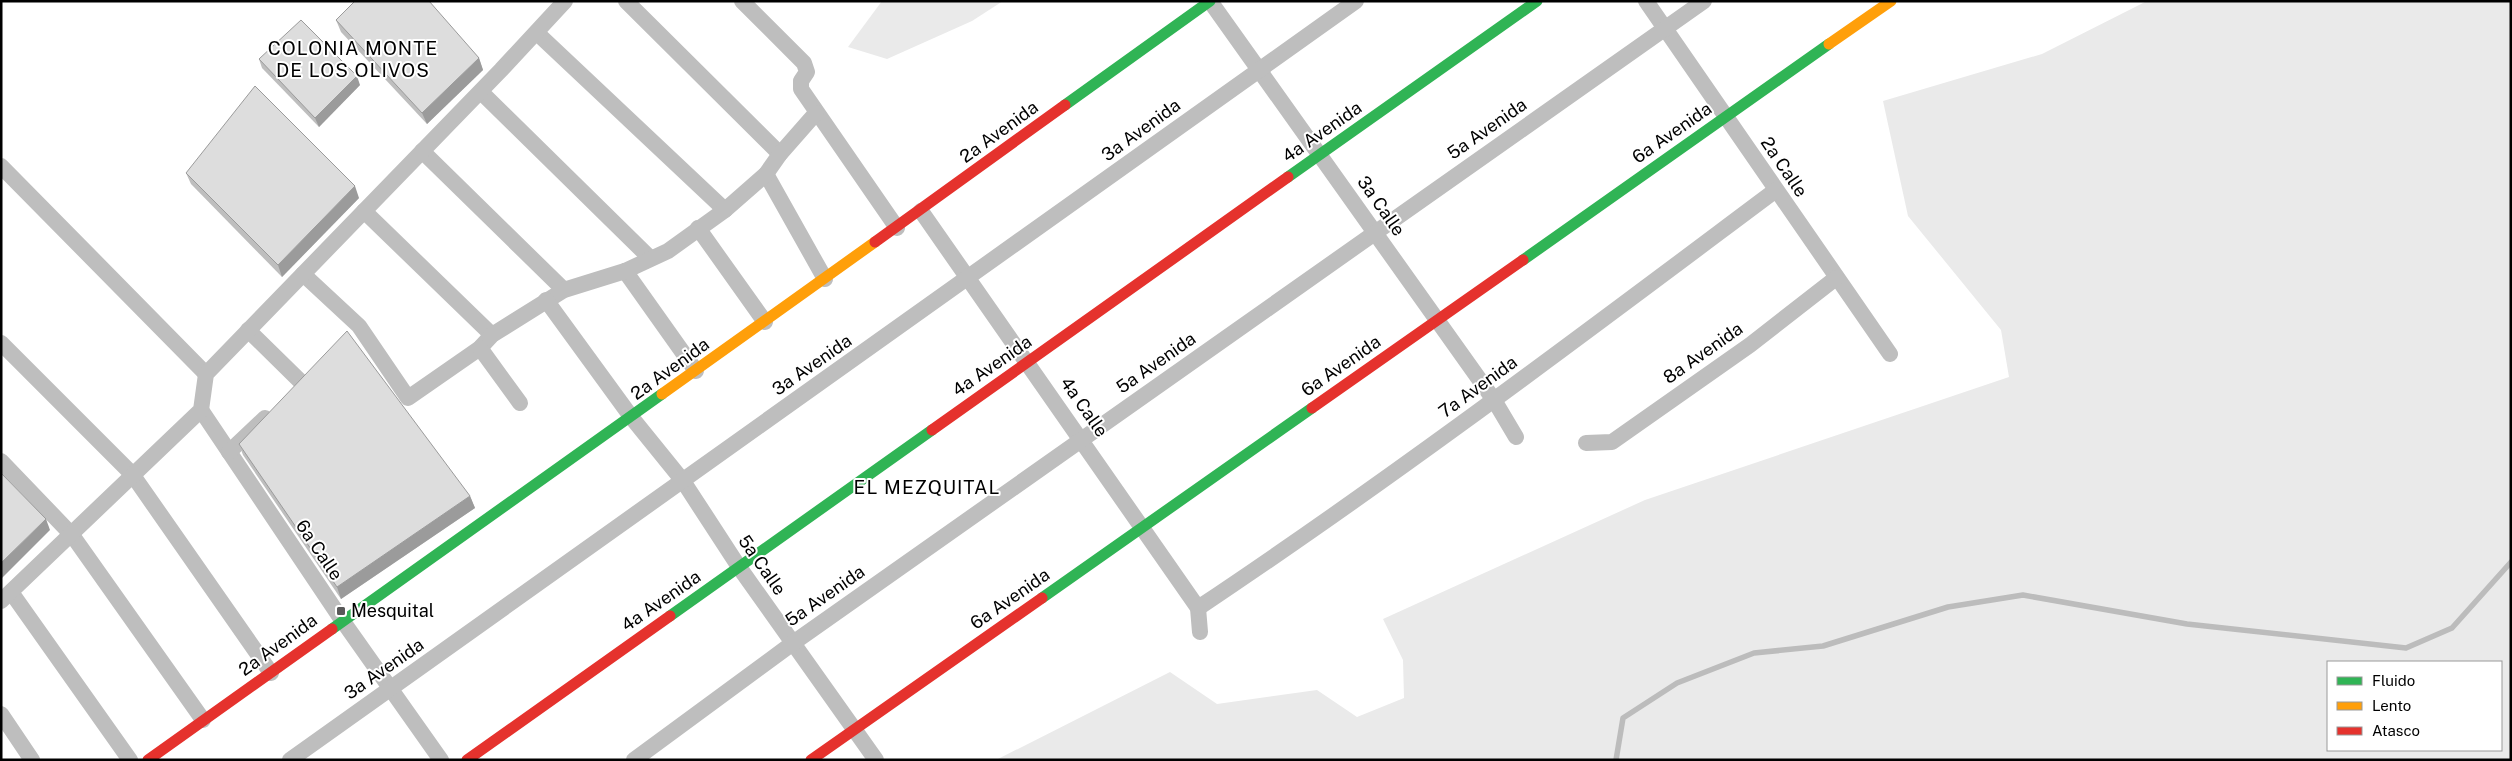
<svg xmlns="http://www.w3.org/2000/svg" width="2512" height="761" font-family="'Public Sans',sans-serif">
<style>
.green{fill:#eaeaea;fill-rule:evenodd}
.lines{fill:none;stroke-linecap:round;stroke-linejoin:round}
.stream{stroke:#bcbcbc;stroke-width:5.5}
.street{stroke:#bebebe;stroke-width:16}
.fast{stroke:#30b455;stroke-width:11}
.slow{stroke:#ff9f0a;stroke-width:11}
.jam{stroke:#e5322d;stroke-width:11}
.wall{fill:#bebebe}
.shaded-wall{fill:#9b9b9b}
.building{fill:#ddd;stroke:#9b9b9b}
.poi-dot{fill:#595959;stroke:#fff;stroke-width:2}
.labels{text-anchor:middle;stroke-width:4;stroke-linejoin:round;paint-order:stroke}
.street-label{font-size:18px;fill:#000;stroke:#fff}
.poi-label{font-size:18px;fill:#000;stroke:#fff;text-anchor:start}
.neighbourhood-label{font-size:19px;letter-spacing:1px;fill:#000;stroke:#fff}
</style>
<rect width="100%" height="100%" fill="#fff"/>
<g class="green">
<polygon points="882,1 1003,1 972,21 887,59 848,47"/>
<path d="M2147,1h364v759h-1515l174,-88 47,32 100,-14 40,27 47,-19 -1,-38 -20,-41 262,-119 364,-123 -8,-47 -93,-114 -25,-115 159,-47zM2328,662h173v88h-173z"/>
</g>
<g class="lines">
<polyline class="stream" points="1616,760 1623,718 1677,683 1754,653 1823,646 1948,607 2023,595 2187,624 2406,648 2452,628 2511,562"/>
<g class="street">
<polyline points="626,1 780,154"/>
<polyline points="742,1 804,63 807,72 801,81 801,89 897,228"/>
<polyline points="1210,1 1494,400 1516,437"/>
<polyline points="1646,1 1890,354"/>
<polyline points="537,33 725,210"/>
<polyline points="481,92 650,258"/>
<polyline points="422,151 564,290"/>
<polyline points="1,166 206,374"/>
<polyline points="766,174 825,279"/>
<polyline points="364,211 492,335"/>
<polyline points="921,211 1198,608 1200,632"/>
<polyline points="698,228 765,322"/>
<polyline points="625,271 696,371"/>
<polyline points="303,274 359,326 408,398 480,348 492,335 564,290 625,271 668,251 725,210 766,174 780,154 816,113"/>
<polyline points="546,300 632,418 683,481 739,567 876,760"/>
<polyline points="248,330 302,383"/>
<polyline points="1,343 132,474 271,673"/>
<polyline points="480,348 520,403"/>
<polyline points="201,410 342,620 441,760"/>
<polyline points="1586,443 1612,442 1750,345 1836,278"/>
<polyline points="229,452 265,418"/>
<polyline points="1,461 72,535 203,720"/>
<polyline points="11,592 130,760"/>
<polyline points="1,601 201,410 206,374 501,70 565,1"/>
<path d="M1198,608c198,-132 388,-276 578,-418"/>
<polyline points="1,714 32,760"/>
<polyline points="290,760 1356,1"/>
<polyline points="634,760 793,643 1704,1"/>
</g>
<g class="fast">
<polyline points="1065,105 1210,1"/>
<polyline points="1288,177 1537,1"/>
<polyline points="1523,260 1829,44"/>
<polyline points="1042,598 1312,408"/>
<polyline points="670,616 932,430"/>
<polyline points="332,629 662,394"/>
</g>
<g class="slow">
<polyline points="1829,44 1891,1"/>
<polyline points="662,394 875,242"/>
</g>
<g class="jam">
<polyline points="875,242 1065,105"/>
<polyline points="1312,408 1523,260"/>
<polyline points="932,430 1288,177"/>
<polyline points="148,760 332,629"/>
<polyline points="467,760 670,616"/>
<polyline points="811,760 1042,598"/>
</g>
</g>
<g class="wall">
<polygon points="336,20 479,58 483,70 427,124 341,32"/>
<polygon points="259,59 360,85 319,127 262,68"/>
<polygon points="186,173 359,198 282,277 191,184"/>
<polygon points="239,444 470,496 475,508 341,599 243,455"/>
</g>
<g class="shaded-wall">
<polygon points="479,58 483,70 427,124 422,113"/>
<polygon points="357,76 360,85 319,127 315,118"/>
<polygon points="355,186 359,198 282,277 278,265"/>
<polygon points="470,496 475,508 341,599 337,587"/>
<polygon points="46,519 50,530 1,579 1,563"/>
</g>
<g class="building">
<polygon points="355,1 429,1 479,58 422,113 336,20"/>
<polygon points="301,20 357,76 315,118 259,59"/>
<polygon points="255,86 355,186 278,265 186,173"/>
<polygon points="347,331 470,496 337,587 239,444"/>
<polygon points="1,473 46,519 1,563"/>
</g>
<rect class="poi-dot" x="336" y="606" width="10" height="10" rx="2.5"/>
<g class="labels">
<g class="street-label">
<text transform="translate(1487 129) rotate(-35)" y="6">5a Avenida</text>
<text transform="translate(1141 130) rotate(-36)" y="6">3a Avenida</text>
<text transform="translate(999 132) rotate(-36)" y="6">2a Avenida</text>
<text transform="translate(1322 132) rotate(-35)" y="6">4a Avenida</text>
<text transform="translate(1672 133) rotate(-35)" y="6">6a Avenida</text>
<text transform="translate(1784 167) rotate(56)" y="6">2a Calle</text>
<text transform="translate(1381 206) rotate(55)" y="6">3a Calle</text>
<text transform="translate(1703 353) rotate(-35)" y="6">8a Avenida</text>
<text transform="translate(1156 363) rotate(-35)" y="6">5a Avenida</text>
<text transform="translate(812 365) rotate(-35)" y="6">3a Avenida</text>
<text transform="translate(992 366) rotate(-35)" y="6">4a Avenida</text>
<text transform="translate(1341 366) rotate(-35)" y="6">6a Avenida</text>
<text transform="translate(670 369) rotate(-36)" y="6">2a Avenida</text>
<text transform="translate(1478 387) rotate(-36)" y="6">7a Avenida</text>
<text transform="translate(1084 407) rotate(55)" y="6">4a Calle</text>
<text transform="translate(319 550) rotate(56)" y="6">6a Calle</text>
<text transform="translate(762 565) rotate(55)" y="6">5a Calle</text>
<text transform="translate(825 596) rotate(-35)" y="6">5a Avenida</text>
<text transform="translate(1010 599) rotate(-35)" y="6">6a Avenida</text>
<text transform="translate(661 601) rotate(-35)" y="6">4a Avenida</text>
<text transform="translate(278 645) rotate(-36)" y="6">2a Avenida</text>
<text transform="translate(384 669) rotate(-35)" y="6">3a Avenida</text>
</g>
<g class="poi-label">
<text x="351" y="617">Mesquital</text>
</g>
<g class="neighbourhood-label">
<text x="353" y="55">COLONIA MONTE<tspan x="353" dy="22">DE LOS OLIVOS</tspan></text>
<text x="927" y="494">EL MEZQUITAL</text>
</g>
</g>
<rect width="2512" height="761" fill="none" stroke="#000000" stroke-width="5"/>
<rect x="2327" y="661" width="175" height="90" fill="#ffffff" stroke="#999999"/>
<rect x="2337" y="677" width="25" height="8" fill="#30b455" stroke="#999999"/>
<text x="2372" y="686" font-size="15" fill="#000000">Fluido</text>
<rect x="2337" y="702" width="25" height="8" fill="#ff9f0a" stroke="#999999"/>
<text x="2372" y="711" font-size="15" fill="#000000">Lento</text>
<rect x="2337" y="727" width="25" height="8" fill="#e5322d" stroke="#999999"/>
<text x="2372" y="736" font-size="15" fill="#000000">Atasco</text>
</svg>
